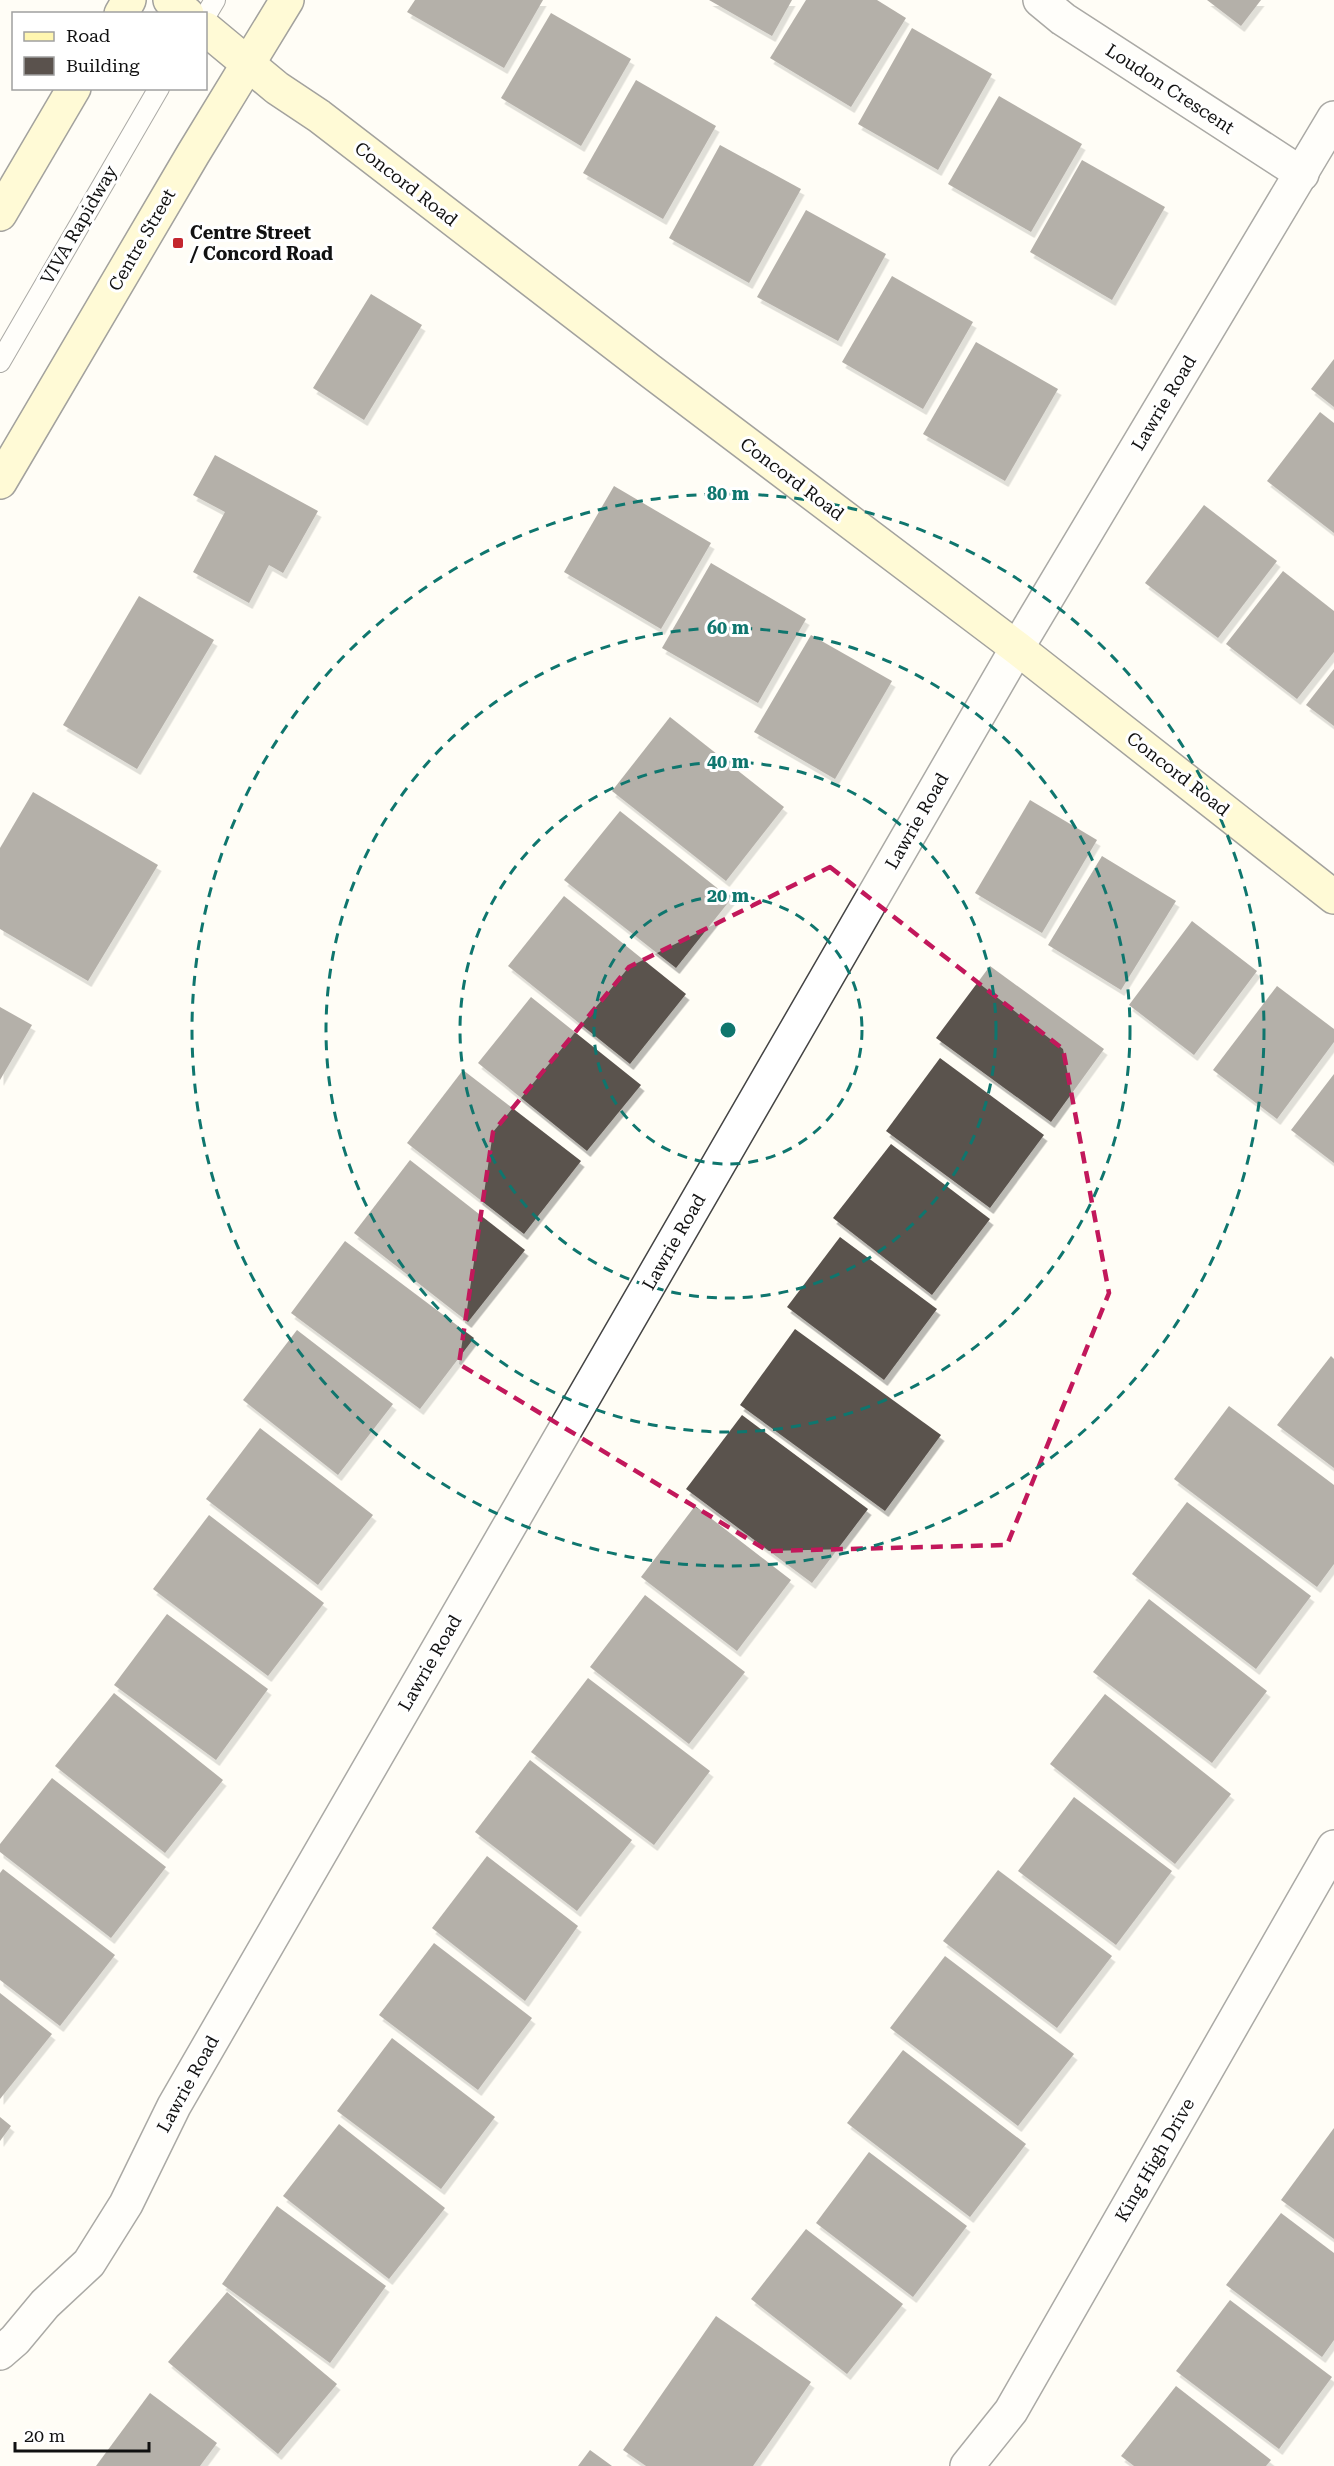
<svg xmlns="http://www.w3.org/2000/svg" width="1334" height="2466" font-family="'Roboto Serif',serif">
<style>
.building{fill:#5a524d;filter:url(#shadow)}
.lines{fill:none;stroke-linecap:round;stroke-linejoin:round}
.lane-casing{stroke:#444;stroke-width:22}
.street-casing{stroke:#444;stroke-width:36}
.secondary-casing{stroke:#333;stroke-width:36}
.lane{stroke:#fff;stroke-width:20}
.street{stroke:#fff;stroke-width:33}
.secondary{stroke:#fff6b0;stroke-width:33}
.marked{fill:none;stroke:#c2185b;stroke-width:4.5;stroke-dasharray:12 8;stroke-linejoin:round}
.ring{fill:none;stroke:#0f766e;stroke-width:3;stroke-dasharray:10 8}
.poi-dot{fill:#c4262e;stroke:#fff;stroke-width:2}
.labels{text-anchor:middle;stroke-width:6;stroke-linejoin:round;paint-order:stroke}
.street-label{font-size:18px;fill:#111;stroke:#fff}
.poi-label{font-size:18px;font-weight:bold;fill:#111;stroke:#fff;text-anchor:start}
.centre{fill:#0f766e;stroke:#fff;stroke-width:3}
.ring-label{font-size:18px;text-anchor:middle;font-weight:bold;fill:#0f766e;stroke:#fff;stroke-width:6;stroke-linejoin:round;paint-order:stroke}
</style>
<defs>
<filter id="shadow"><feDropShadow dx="3.5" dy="6" stdDeviation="0" flood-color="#0004"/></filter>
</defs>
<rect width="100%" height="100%" fill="#fffdf5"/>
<g class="building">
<polygon points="415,0 543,0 504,68 407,12"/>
<polygon points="709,0 792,0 772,36"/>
<polygon points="806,0 877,0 906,18 851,107 770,58"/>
<polygon points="1207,0 1261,0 1241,26"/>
<polygon points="551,13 631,59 581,146 501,98"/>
<polygon points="912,28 992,74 938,170 858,124"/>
<polygon points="636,80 716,126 663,219 583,173"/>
<polygon points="999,96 1082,144 1031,232 948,184"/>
<polygon points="720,145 801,189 749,283 669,238"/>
<polygon points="1082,160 1165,207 1112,300 1030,252"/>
<polygon points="806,210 886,254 838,341 757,297"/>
<polygon points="892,276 973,322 923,409 842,362"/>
<polygon points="371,294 422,325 364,420 313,388"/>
<polygon points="976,342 1058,389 1005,481 923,434"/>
<polygon points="1334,359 1334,407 1311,389"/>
<polygon points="1320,412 1334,423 1334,533 1267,481"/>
<polygon points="215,455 318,511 283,573 269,565 249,603 193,572 225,512 193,495"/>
<polygon points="614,486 711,543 661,629 564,572"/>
<polygon points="1204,505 1277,561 1218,638 1145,583"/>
<polygon points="711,563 806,619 758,703 662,648"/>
<polygon points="1283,571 1334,611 1334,652 1297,699 1226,644"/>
<polygon points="139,596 214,640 137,769 63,725"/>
<polygon points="811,635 892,681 835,779 754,732"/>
<polygon points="1334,669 1334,726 1306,705"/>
<polygon points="670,717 784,807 726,881 612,791"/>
<polygon points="33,792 158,865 88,981 0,929 0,848"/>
<polygon points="1030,800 1097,840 1042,933 975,893"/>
<polygon points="620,811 731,899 676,968 564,880"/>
<polygon points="1102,856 1176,901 1121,990 1048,945"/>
<polygon points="564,896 686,994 630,1064 508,966"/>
<polygon points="1192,921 1257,971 1194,1055 1129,1005"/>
<polygon points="990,966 1104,1049 1051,1122 936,1038"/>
<polygon points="1277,986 1334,1029 1334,1042 1277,1119 1213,1070"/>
<polygon points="531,997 641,1085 587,1151 478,1063"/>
<polygon points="0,1007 32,1025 0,1080"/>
<polygon points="940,1058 1044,1135 990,1208 886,1131"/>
<polygon points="463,1070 581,1161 524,1234 407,1143"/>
<polygon points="1334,1074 1334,1163 1291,1130"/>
<polygon points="891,1144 990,1219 932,1295 833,1218"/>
<polygon points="410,1160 525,1250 468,1322 354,1233"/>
<polygon points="840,1237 937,1309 884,1380 787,1307"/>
<polygon points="345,1241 474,1338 420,1409 291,1313"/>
<polygon points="795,1329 941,1435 885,1511 740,1405"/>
<polygon points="297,1330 393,1404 338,1475 243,1400"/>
<polygon points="1331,1356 1334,1359 1334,1468 1277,1425"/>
<polygon points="1229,1406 1334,1485 1334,1564 1317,1587 1174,1479"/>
<polygon points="742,1415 868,1509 812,1583 686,1489"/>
<polygon points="260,1428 373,1515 318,1585 206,1499"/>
<polygon points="1187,1502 1311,1596 1256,1669 1132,1574"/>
<polygon points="695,1506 791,1580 737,1651 641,1577"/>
<polygon points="209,1515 324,1603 268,1676 153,1589"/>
<polygon points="645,1595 745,1672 689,1744 590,1667"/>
<polygon points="1149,1599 1267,1691 1212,1763 1093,1672"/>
<polygon points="167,1614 268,1689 216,1760 114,1685"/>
<polygon points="588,1678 710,1771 654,1845 531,1752"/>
<polygon points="114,1693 223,1780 165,1853 55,1766"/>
<polygon points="1105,1694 1231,1794 1175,1864 1050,1764"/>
<polygon points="530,1760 632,1840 577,1911 475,1832"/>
<polygon points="52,1778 166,1867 111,1938 0,1852 0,1844"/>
<polygon points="1074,1797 1172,1871 1116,1945 1018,1871"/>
<polygon points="487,1856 578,1926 525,2001 432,1928"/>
<polygon points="3,1869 115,1955 60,2026 0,1980 0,1873"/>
<polygon points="998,1870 1112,1956 1057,2028 943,1941"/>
<polygon points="434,1943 532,2018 478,2090 379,2015"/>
<polygon points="945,1956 1074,2054 1018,2126 890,2028"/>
<polygon points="0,1993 52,2034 0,2099"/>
<polygon points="392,2038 495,2117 441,2189 337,2111"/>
<polygon points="903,2050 1026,2144 970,2217 847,2123"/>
<polygon points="0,2117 11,2126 0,2141"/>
<polygon points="339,2124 445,2208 389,2279 283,2196"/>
<polygon points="1334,2128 1334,2239 1281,2200"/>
<polygon points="869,2152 967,2226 913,2297 816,2223"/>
<polygon points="277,2206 386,2286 330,2363 222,2284"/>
<polygon points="1281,2213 1334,2253 1334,2340 1322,2357 1226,2285"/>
<polygon points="806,2229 903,2304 847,2374 751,2299"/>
<polygon points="227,2292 337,2384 278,2454 168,2362"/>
<polygon points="1230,2300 1332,2377 1279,2449 1176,2371"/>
<polygon points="716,2316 811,2382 753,2466 646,2466 623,2450"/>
<polygon points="1176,2386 1271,2460 1266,2466 1134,2466 1121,2456"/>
<polygon points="150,2393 217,2443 200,2466 96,2466"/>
<polygon points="590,2450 612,2466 578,2466"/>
</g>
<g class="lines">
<g class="lane-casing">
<g id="lane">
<polyline points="206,15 215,0"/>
<polyline points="0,362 159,88"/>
</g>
</g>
<g class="street-casing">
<g id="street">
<polyline points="1040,0 1063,19 1302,174"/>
<polyline points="0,2353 15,2340 45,2304 89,2263 126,2204 174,2106 1017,648 1334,118"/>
<polyline points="967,2466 1011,2411 1334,1847"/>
</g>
</g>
<g class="secondary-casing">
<g id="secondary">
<polyline points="170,0 187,14"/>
<polyline points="121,14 129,0"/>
<polyline points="206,29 277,88 319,116 649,370 1017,648 1334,897"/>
<polyline points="0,214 74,88"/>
<polyline points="0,482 193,154 287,0"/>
</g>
</g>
<use href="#lane" class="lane"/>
<use href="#street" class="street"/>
<use href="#secondary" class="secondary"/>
</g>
<path d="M0 0H1334V2466H0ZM830,867l233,182 46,244 -102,252 -239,6 -309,-187 34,-232 136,-165z" fill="#fffdf5" fill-opacity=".55" fill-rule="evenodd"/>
<path class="marked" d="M830,867l233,182 46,244 -102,252 -239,6 -309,-187 34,-232 136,-165z"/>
<g class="ring">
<circle cx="728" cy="1030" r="134"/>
<circle cx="728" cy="1030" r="268"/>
<circle cx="728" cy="1030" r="402"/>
<circle cx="728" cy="1030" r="536"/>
</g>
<rect class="poi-dot" x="172" y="237" width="12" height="12" rx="3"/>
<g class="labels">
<g class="street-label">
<text transform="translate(1170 89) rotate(33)" y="6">Loudon Crescent</text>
<text transform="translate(406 184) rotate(38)" y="6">Concord Road</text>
<text transform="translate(79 225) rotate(-60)" y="6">VIVA Rapidway</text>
<text transform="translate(142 240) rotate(-60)" y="6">Centre Street</text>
<text transform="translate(1164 403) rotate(-59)" y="6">Lawrie Road</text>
<text transform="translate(792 479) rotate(37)" y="6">Concord Road</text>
<text transform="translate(1178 774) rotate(38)" y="6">Concord Road</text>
<text transform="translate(917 821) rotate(-60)" y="6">Lawrie Road</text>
<text transform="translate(674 1242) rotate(-60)" y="6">Lawrie Road</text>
<text transform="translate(430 1663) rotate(-60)" y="6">Lawrie Road</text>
<text transform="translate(188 2084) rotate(-61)" y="6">Lawrie Road</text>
<text transform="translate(1155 2160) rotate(-60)" y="6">King High Drive</text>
</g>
<g class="poi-label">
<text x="190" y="239">Centre Street<tspan x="190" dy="21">/ Concord Road</tspan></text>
</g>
</g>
<circle cx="728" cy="1030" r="9" class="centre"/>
<g class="ring-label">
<text x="728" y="500">80 m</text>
<text x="728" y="634">60 m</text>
<text x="728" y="768">40 m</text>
<text x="728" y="902">20 m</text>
</g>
<rect x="12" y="12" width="195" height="78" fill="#ffffff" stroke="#a0a0a0" stroke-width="1.5"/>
<rect x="24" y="32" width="30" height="9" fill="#fff6b0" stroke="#a0a0a0" stroke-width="1.5"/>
<text x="66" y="42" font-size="18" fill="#111111">Road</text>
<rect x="24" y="57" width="30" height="18" fill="#5a524d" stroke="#a0a0a0" stroke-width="1.5"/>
<text x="66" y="72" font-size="18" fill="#111111">Building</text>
<path d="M15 2442v9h134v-9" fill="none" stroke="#111111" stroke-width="3"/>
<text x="24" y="2442" font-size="18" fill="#111111" stroke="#ffffff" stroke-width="4.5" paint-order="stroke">20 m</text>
</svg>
